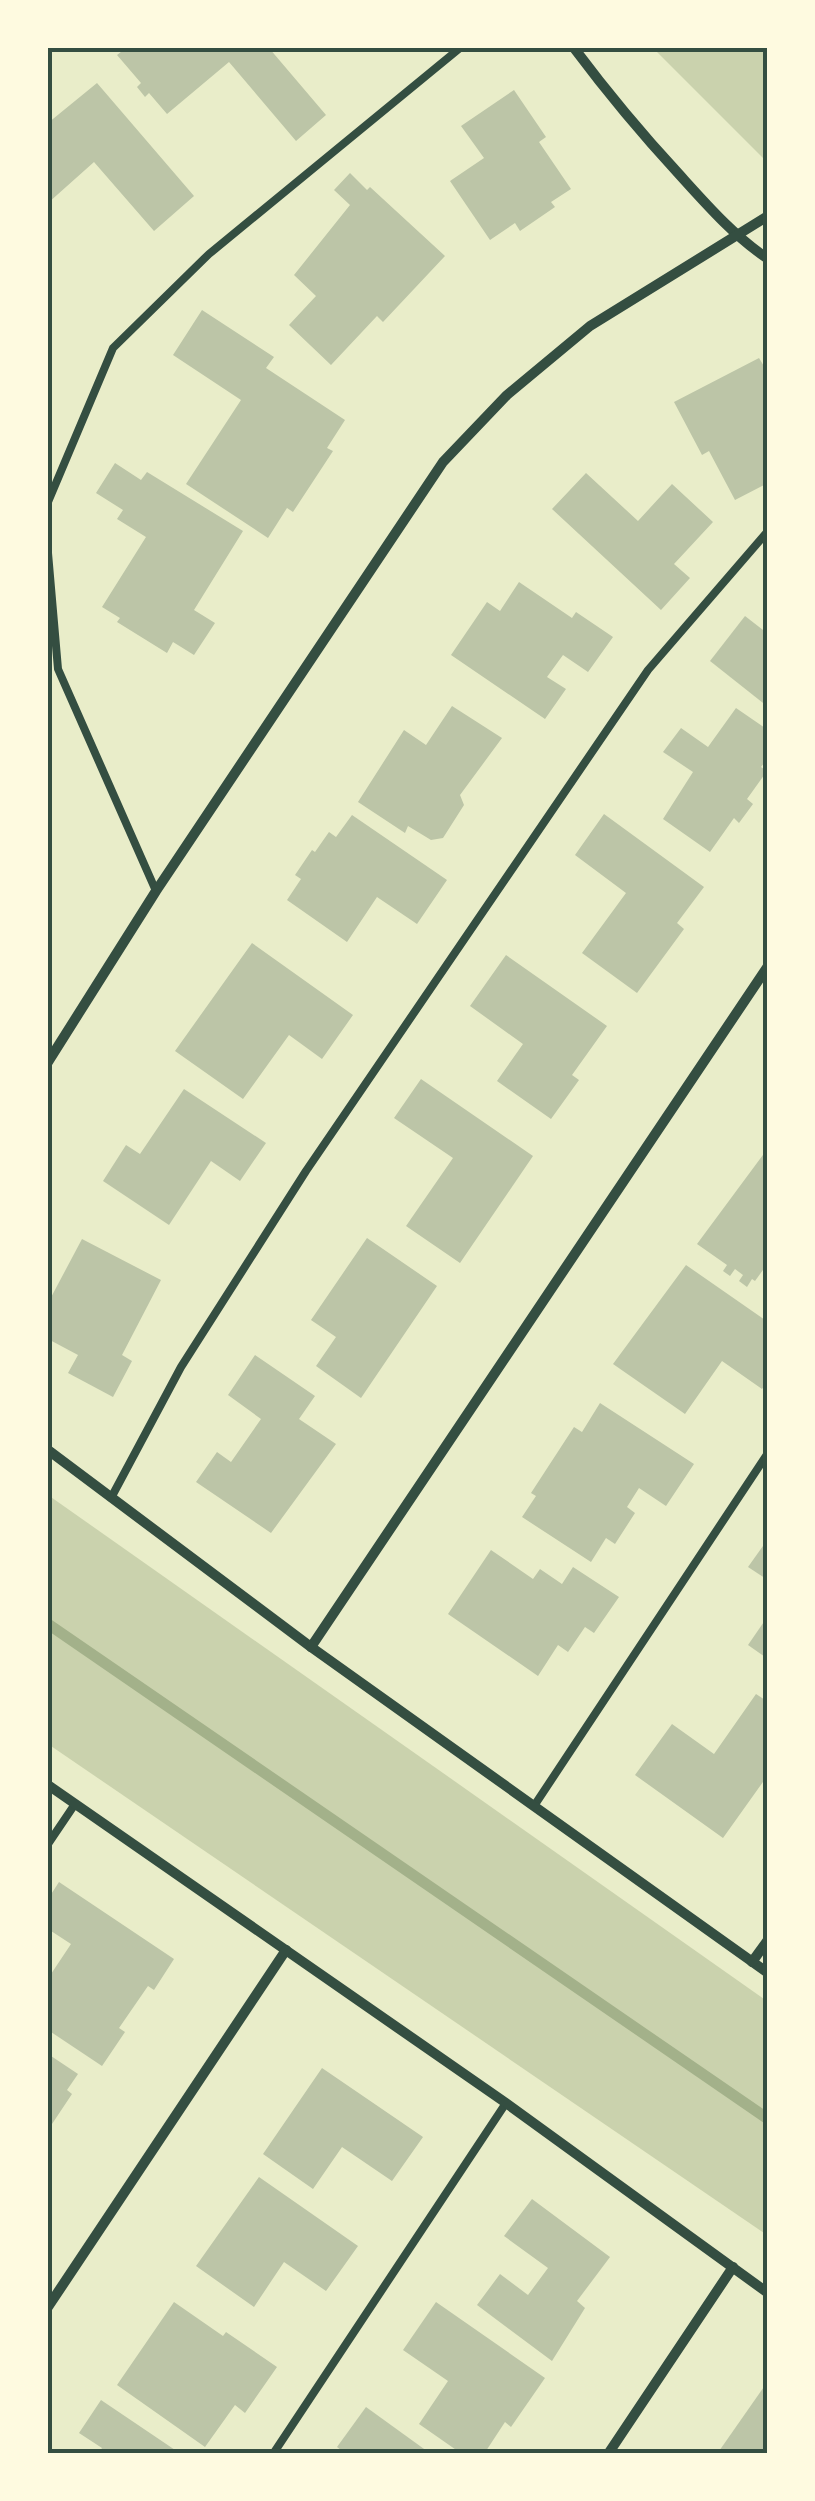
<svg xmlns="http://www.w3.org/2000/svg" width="815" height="2501" font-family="'Nunito Sans',sans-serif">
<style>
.green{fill:#cad2ad}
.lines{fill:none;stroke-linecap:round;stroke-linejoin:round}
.stream{stroke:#a3b18a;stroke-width:11}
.building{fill:#bcc5a7}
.service{stroke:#344e41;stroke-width:8}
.minor{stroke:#344e41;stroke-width:10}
.neatline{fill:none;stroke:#344e41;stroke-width:4}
</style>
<rect width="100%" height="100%" fill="#e9edc9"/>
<g class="green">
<polygon points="653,48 767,48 767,162"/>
<polygon points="48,1495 767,2001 767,2235 48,1744"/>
</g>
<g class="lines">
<polyline class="stream" points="48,1624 768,2119"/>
</g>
<g class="building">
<polygon points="126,48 269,48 326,115 296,141 229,62 167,114 149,93 145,97 137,87 141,83 117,55"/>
<polygon points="97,83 194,196 154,231 94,162 48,203 48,123"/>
<polygon points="514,90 546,137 539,142 571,189 551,202 555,207 520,231 515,223 490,240 450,181 484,158 461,126"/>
<polygon points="350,173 367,190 370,187 445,256 383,322 377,316 331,365 289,325 316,296 294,275 350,205 334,190"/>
<polygon points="202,310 274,357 266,368 345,420 327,448 333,451 293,512 287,508 268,538 186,484 241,400 173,355"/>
<polygon points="759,358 768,373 768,483 735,500 709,451 702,455 674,402"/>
<polygon points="115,463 141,480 147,472 243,531 194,610 215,623 194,655 173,642 167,653 117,622 120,618 102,607 146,537 117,519 123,510 96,493"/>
<polygon points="586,473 638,521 672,484 713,522 674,564 690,578 661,610 552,509"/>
<polygon points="519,582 572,618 576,612 613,637 588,672 563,655 547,677 566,689 545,719 451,655 487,602 500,611"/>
<polygon points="745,616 768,634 768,707 710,661"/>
<polygon points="452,706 502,738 460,795 464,805 443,838 431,840 408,826 405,833 358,802 404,730 426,745"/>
<polygon points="736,708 768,730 768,758 761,767 767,771 747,799 753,804 739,823 734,818 710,852 663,819 693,772 663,752 681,728 708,747"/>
<polygon points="604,814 704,887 677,923 684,929 637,993 582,953 626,893 575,855"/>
<polygon points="352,815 447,880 417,924 377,897 347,942 287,900 301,879 295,875 312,850 315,852 329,832 336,837"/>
<polygon points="252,943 353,1015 322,1059 289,1035 243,1099 175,1051"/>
<polygon points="506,955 607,1026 572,1075 579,1080 551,1119 497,1081 523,1044 470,1006"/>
<polygon points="421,1079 533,1156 460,1263 406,1226 453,1158 394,1118"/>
<polygon points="184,1089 266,1143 240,1181 211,1161 169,1225 103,1181 126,1145 140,1154"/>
<polygon points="768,1148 768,1263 755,1281 752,1279 747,1287 739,1281 743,1275 735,1269 730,1276 723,1271 727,1265 697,1244"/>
<polygon points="367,1238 437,1286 361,1398 316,1366 336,1337 311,1320"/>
<polygon points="82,1239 161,1280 122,1355 132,1361 113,1397 68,1373 78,1355 48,1339 48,1303"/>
<polygon points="686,1265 768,1322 768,1381 762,1389 722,1361 685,1414 613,1364"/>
<polygon points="255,1355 315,1396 299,1419 336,1444 271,1533 196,1482 217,1452 231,1462 261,1419 228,1395"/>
<polygon points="600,1403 694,1464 666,1506 639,1488 627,1507 635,1513 615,1544 606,1538 591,1562 522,1517 536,1496 531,1493 574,1427 582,1432"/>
<polygon points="768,1539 768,1580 748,1567"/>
<polygon points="491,1550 533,1579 540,1569 562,1584 573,1567 619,1597 594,1633 585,1627 568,1652 558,1645 538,1676 448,1614"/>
<polygon points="768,1616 768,1659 748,1645"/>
<polygon points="756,1694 768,1702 768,1775 723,1838 635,1775 672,1724 714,1754"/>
<polygon points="59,1882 174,1959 154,1990 148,1986 119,2028 125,2032 102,2066 48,2030 48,1971 51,1974 71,1944 48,1929 48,1899"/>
<polygon points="48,2054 78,2074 67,2090 72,2094 48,2130"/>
<polygon points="322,2068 423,2137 392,2181 342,2147 313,2189 263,2154"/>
<polygon points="259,2177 358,2246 326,2291 284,2262 254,2307 196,2266"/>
<polygon points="532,2199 610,2257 577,2301 585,2308 552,2361 477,2305 500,2274 528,2295 548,2268 504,2236"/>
<polygon points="174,2302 223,2336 226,2332 277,2367 245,2413 235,2405 205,2447 117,2385"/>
<polygon points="436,2302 545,2378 511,2427 505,2422 484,2454 462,2454 419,2424 448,2381 403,2350"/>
<polygon points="768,2381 768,2454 717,2454"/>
<polygon points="101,2400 181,2454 98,2454 102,2448 79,2433"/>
<polygon points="366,2407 431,2454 346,2454 337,2447"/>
</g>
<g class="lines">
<g class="service">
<polyline points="48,502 113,348 209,254 460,48"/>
<polyline points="48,553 58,669 156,891"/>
<polyline points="111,1498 181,1367 306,1171 648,670 768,531"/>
<polyline points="534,1806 768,1453"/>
<polyline points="48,1844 75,1804"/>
<polyline points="273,2454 506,2103"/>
</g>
<g class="minor">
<path d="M574,48c33,44 67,85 104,125 29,32 55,62 90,86"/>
<polyline points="48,1062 156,891 443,462 507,395 590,326 768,216"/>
<polyline points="48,1450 311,1647 768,1973"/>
<polyline points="311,1647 768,966"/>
<polyline points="48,1785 506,2103 768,2293"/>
<polyline points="752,1962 768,1940"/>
<polyline points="48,2307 286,1950"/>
<polyline points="608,2454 733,2267"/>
</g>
</g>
<rect width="815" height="2501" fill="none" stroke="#fefae0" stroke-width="100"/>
<rect x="50" y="50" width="715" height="2401" class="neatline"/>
</svg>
